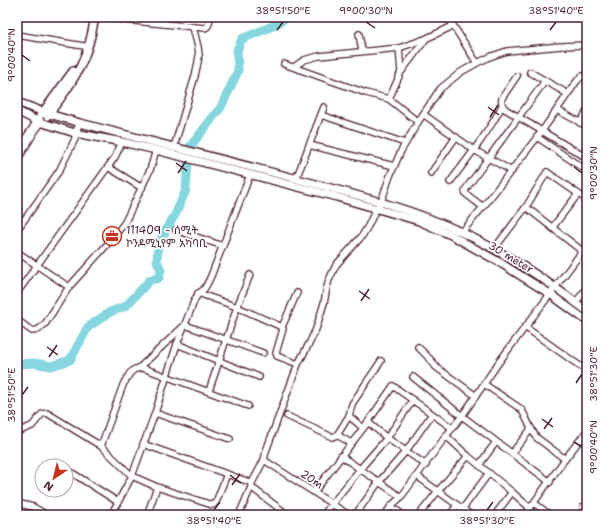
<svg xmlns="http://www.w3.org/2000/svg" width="604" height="532" font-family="'Shantell Sans','Noto Sans Ethiopic',sans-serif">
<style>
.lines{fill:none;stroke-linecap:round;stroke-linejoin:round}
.river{stroke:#85d6de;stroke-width:9}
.minor-casing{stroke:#4a1f2b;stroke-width:8}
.major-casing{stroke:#4a1f2b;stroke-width:10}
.minor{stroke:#fff;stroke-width:5.5}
.major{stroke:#fff;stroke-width:7}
.ticks{fill:none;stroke:#4a1f2b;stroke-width:1.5}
.labels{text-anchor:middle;stroke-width:3.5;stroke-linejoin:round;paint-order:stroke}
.poi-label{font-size:11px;fill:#4a1f2b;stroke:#fff;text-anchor:start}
.street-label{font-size:11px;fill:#4a1f2b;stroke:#fff}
.neatline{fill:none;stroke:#4a1f2b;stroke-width:1.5}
.ticks-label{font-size:10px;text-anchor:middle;fill:#4a1f2b}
</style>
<rect width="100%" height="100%" fill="#fff"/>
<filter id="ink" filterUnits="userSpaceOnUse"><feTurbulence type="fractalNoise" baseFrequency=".025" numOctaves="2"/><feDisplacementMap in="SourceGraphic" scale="8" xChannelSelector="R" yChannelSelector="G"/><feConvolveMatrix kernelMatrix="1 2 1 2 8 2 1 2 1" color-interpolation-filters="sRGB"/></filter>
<g filter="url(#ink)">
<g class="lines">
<polyline class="river" points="17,364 34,363 51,366 70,360 88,327 110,312 126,306 150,280 159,278 161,270 157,261 158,244 176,213 186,190 189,148 221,107 238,71 237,50 242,39 275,25 287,17"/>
<g class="minor-casing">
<g id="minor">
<path d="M106,17l18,3 81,8c5,-2 4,-6 5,-11"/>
<polyline points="449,19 477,63"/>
<polyline points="164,24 165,17"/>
<polyline points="359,34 362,51"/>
<polyline points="17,35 84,46"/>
<polyline points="399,48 401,72 389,99 418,122"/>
<polyline points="284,64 366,93 389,99"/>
<polyline points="294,67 304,60 319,56 399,48 425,39 453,26"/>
<polyline points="401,72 425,40"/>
<polyline points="530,72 568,94"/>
<path d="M517,76l-15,22c-1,5 0,7 3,11l82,49"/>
<polyline points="557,110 587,126"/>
<polyline points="423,114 474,150 512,171"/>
<polyline points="321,115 405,143"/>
<polyline points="580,123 587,111"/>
<polyline points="537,137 587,171"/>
<polyline points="309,145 394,166"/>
<polyline points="174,147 195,76 198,62 199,55 198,47 193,27"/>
<polyline points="17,151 37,121"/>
<polyline points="17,161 35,131 42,122"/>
<polyline points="108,167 142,188"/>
<polyline points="431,173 456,137"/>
<polyline points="296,179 324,107"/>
<path d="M450,182c18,-24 38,-49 52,-76"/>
<polyline points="483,207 466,194 465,190 545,81"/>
<polyline points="526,207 582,251"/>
<polyline points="552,228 578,194"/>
<polyline points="17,230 59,171 75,139 75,133 80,123"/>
<polyline points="176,230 223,246"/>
<polyline points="462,232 483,207 542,131 577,81 582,76 587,77"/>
<polyline points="494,249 526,207 547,172 587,200"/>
<polyline points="17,252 69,287"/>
<polyline points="17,293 115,157 122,142"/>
<polyline points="198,293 237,307 282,327 283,329 276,353 277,356 298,364"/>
<polyline points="576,302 587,288"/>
<polyline points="17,320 32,331 38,330 45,324 69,287 113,238 125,222 150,170 156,150"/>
<polyline points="282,327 297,293"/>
<polyline points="525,327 587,371"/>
<polyline points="177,344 259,377"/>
<polyline points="418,347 430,359 436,367 476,396"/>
<polyline points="139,368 185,325 263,353"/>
<polyline points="413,377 462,416 550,482"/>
<path d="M484,384l37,25c6,9 9,20 16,29l28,21"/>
<polyline points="209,391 237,307 250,275"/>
<polyline points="155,413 230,439"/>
<polyline points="287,416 332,437 337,435 351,443"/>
<polyline points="368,422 387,438 426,465"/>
<polyline points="363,428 349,416 352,404 381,361"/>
<polyline points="17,432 32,426 42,414 47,413 101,446 132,476 157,487 209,504 213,505 216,502 227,474"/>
<polyline points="337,435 349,416"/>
<polyline points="143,444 252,483"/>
<polyline points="101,446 123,385 130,373 135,369 143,368 248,406"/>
<polyline points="512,453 531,429"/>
<polyline points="341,456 401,497"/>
<polyline points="468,456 512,492"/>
<polyline points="264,460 349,515"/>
<polyline points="479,465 496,442"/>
<polyline points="60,466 61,466"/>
<polyline points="66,469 118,502"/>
<polyline points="417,476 471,515"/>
<polyline points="251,487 288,515"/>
<polyline points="314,492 368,422 393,386 452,428"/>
<polyline points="17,503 33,507 47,515"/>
<polyline points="534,503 550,515"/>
<polyline points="391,506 403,515"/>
<polyline points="583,507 587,510"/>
<path d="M111,515l21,-39 23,-63 22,-69 18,-45c3,-6 5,-6 9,-10 3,-4 5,-9 7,-13l39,-101"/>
<polyline points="147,515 157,487"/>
<polyline points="239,515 251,487 252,483 264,460 266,451 298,364 310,342 316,329 324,303 327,287 329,280 336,265 362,236 368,226 376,209 381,202 390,176 401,151 418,122 440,89 461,72 477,63 492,56 507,51 561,46 587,45"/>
<polyline points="323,515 360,469 387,438 413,400"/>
<polyline points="355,515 379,482 406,451 432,414"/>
<polyline points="385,515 391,506 401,497 446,436 462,416 499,362 587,245"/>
<polyline points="419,515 438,491 468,456 446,436"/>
<polyline points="450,515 457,505"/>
<polyline points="458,515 489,473"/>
<polyline points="495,515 512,492 530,508"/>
<polyline points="525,515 565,459 587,431"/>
</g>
</g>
<g class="major-casing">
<g id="major">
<path d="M17,102l32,12 31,9c72,18 143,37 214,55 57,16 114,29 167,54 45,21 87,49 126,79"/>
<polyline points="17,111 37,121 75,133 122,142 156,150 337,197 419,221 451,235 499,262 550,294 587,321"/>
<polyline points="40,116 73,71"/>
<path d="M47,116c17,-21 33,-43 41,-69 3,-9 5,-20 7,-30"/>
</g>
</g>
<use href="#minor" class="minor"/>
<use href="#major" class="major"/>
</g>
</g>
<path class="ticks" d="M366,22l9,6M277,30l6,-8M550,30l6,-8M22,55l8,6M488,107l11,8M490,117l8,-12M176,163l11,8M574,167l8,6M178,173l8,-12M359,291l11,8M361,301l8,-12M47,347l11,8M49,357l8,-12M576,383l6,-9M22,395l6,-8M542,419l11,8M544,429l8,-11M574,442l8,5M230,475l11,8M232,485l8,-11M214,510l6,-8M487,510l6,-8"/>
<defs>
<g id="office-ring" transform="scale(1)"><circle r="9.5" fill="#fff" stroke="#c8321e" stroke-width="1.5"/><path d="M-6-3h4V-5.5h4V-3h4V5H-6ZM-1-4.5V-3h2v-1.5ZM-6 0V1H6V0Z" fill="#c8321e"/></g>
</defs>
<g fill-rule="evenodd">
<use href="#office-ring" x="112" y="236"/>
</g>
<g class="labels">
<g class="poi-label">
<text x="126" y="234">111409 - ሰሚት<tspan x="126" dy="13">ኮንዶሚኒየም አካባቢ</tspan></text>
</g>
<g class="street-label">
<text transform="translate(511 257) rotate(31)" y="4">30 meter</text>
<text transform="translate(312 479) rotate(34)" y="4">20m</text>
</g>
</g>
<rect width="604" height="532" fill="none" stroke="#fff" stroke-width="44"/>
<g transform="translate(54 478) rotate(215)"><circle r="19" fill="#ffffff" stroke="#b7a5aa"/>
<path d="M0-3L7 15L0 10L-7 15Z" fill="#c8321e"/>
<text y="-6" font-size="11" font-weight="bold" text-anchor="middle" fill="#4a1f2b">N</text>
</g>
<rect x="22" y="22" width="560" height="488" class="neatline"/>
<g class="ticks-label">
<text x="283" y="14">38°51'50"E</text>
<text x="366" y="14">9°00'30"N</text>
<text x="556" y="14">38°51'40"E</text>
<text transform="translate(11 55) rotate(-90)" y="4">9°00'40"N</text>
<text transform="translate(593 173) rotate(-90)" y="4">9°00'30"N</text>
<text transform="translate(593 374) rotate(-90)" y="4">38°51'30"E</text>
<text transform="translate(11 395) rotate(-90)" y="4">38°51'50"E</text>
<text transform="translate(593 447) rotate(-90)" y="4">9°00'40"N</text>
<text x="214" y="524">38°51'40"E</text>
<text x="487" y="524">38°51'30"E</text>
</g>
</svg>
